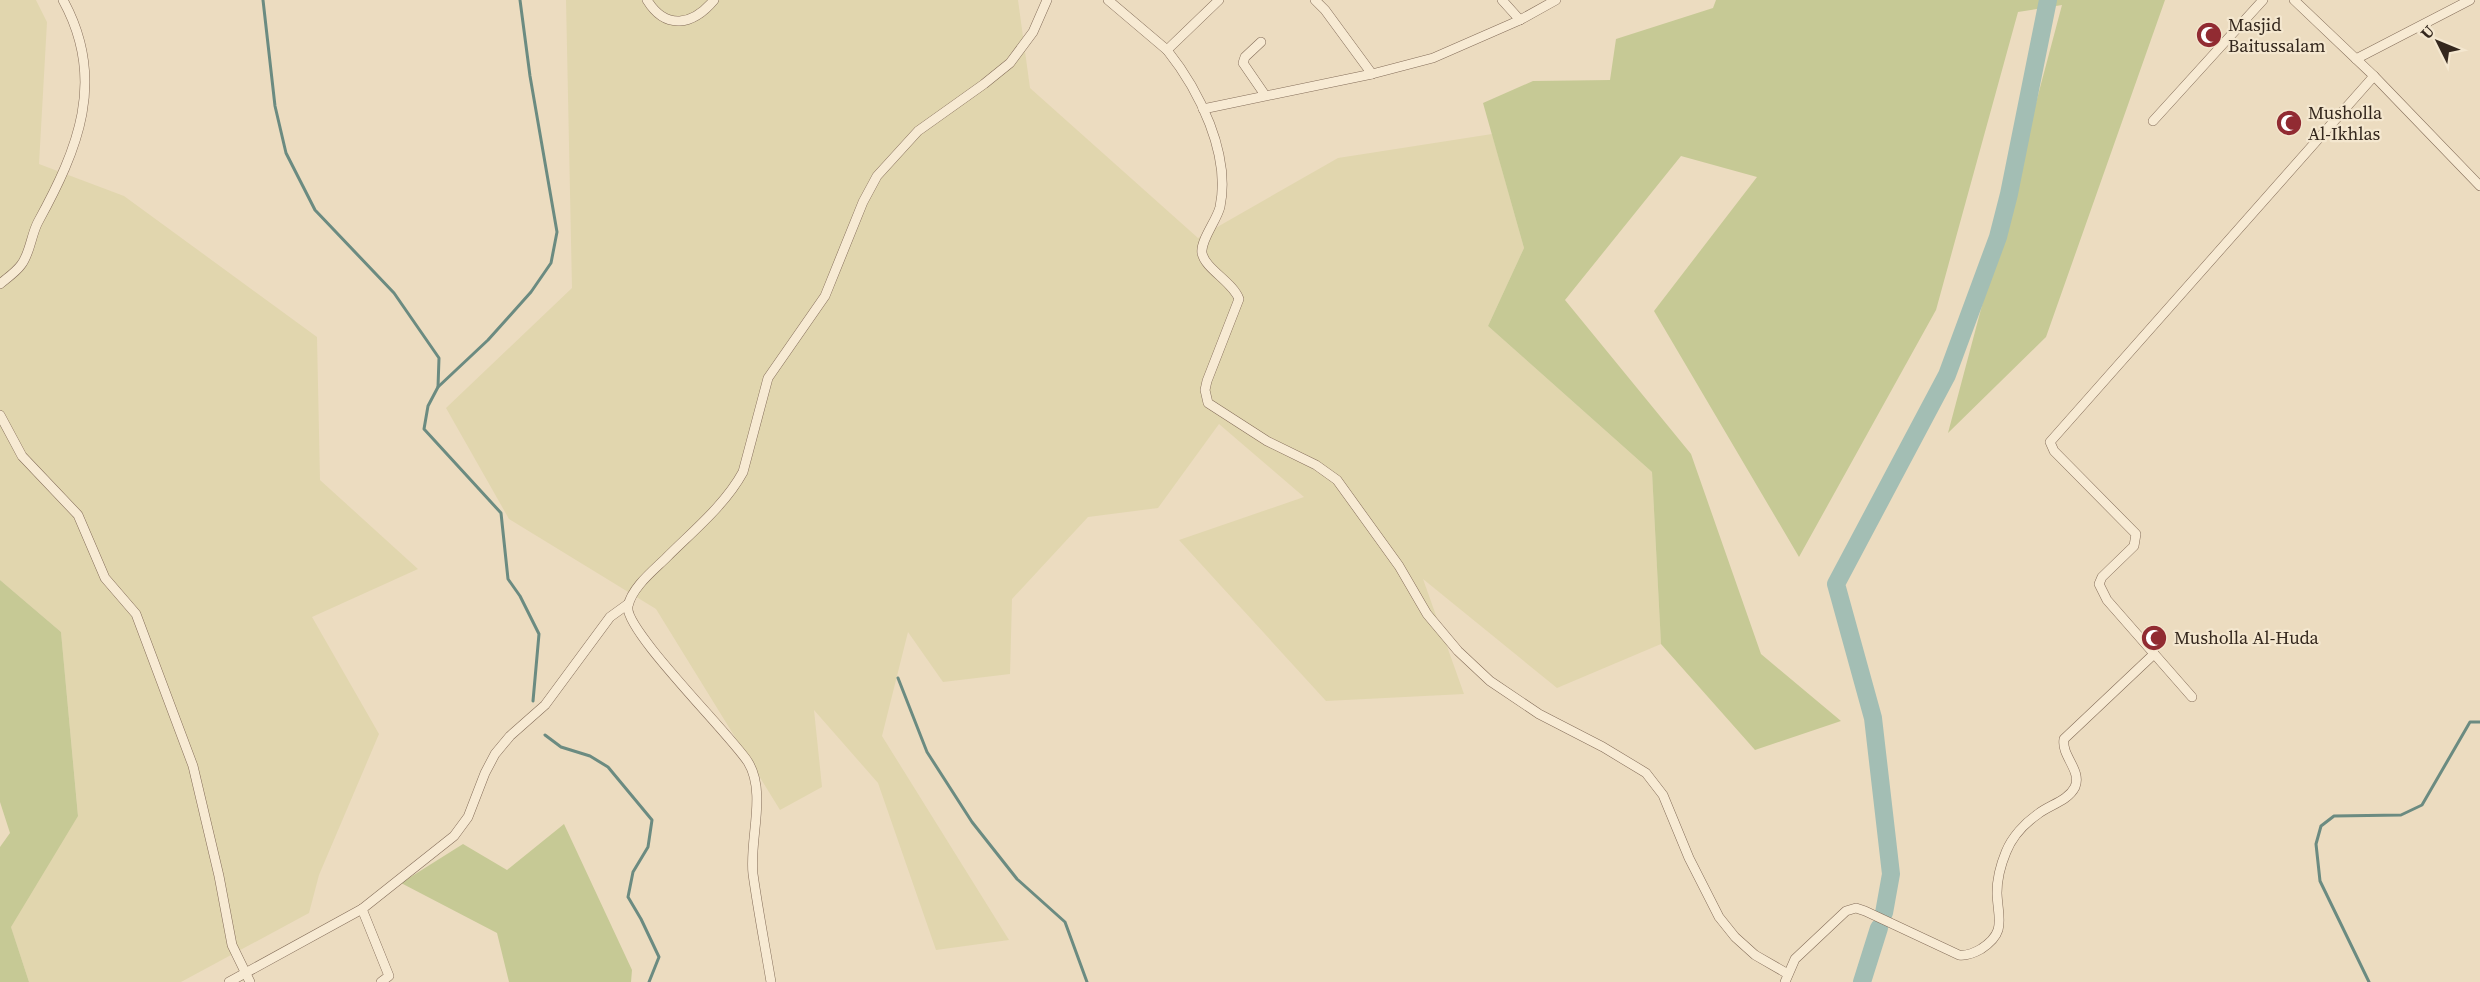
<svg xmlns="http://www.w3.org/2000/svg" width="2480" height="982" font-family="'Source Serif 4',serif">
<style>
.farmland{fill:#e1d6ae}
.green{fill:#c6c995}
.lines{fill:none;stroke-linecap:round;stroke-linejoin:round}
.stream{stroke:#6b8b81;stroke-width:3}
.river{stroke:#a3beb4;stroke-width:18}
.street-casing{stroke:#846d59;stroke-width:10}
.street{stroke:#f7ead3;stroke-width:9}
.labels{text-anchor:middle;stroke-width:4.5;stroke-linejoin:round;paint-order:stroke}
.poi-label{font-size:18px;fill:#34271d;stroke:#f4e7cf;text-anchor:start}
</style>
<rect width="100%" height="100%" fill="#ecdcc0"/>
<g class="farmland">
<polygon points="0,0 36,0 47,22 39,164 124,196 317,337 320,480 418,569 312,617 379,734 319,875 309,913 181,982 29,982 8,918 78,815 61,632 0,580"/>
<polygon points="566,0 1018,0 1030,88 1198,238 1338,158 1492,134 1524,248 1488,326 1652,472 1661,644 1557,688 1423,579 1464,694 1326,701 1179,540 1304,497 1219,424 1158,508 1088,517 1012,599 1010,674 943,682 908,632 882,736 1009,940 936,950 878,783 814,710 822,787 780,810 656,609 509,519 446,408 572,288"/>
</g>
<g class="green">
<polygon points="1716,0 2165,0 2046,337 1948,433 2062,5 2018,12 1936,310 1799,557 1654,311 1757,177 1681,156 1565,300 1691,454 1761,654 1841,721 1755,750 1661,644 1652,472 1488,326 1524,248 1483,103 1533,81 1610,80 1616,39 1713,8"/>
<polygon points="0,580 61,632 78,816 11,927 29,982 0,982 0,847 10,833 0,802"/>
<polygon points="564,824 632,970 631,982 509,982 497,933 401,883 463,844 507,870"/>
</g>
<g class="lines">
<g class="stream">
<polyline points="263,0 275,106 286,153 315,210 394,293 439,358 438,387"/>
<polyline points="520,0 530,76 557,232 551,263 531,292 488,340 438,387 428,406 424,429 501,513 508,579 520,596 539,634 533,701"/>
<polyline points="898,678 927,752 972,822 1017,879 1065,922 1087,982"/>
<polyline points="545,735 561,747 590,756 608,767 652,820 648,847 633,872 628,897 641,919 659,957 649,982"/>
<polyline points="2369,982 2320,881 2316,844 2321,826 2334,816 2401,815 2422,805 2470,722 2480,722"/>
</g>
<g class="river">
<polyline points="1884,913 1891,874 1873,718 1836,584 1947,375 1998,237 2009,194 2048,0"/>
<polyline points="1862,982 1879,928"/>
</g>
<g class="street-casing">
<g id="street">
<path d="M647,0c19,31 46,25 67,0"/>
<polyline points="1108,0 1167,50 1219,0"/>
<polyline points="1315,0 1325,10 1372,74 1433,58 1520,20 1556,0"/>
<polyline points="1502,0 1520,20"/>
<polyline points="2294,0 2374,76 2480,186"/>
<polyline points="1261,42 1245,57 1243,63 1265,95"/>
<path d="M1167,50c32,40 64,104 53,157 -3,13 -20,34 -18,46 3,16 31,29 37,46l-32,82 -2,9 3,13 59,38 49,24 21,15 62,86 28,48 31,37 32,30 49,33 64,33 43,26 17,22 26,63 30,59 16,20 20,18 33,19"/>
<polyline points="2356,59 2470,0"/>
<polyline points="1203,109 1372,74"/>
<polyline points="2153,121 2263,0"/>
<path d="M0,284c7,-6 16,-12 21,-19 9,-11 10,-30 17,-43 40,-73 69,-142 25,-222"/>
<polyline points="0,415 22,456 78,515 105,578 136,614 193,766 219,876 232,945 250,982"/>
<polyline points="2192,697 2107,600 2099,584 2102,577 2134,546 2136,534 2054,451 2050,442 2374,76"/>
<polyline points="362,909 389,976 381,982"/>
<polyline points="229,982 362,909 454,836 468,817 485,773 495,754 510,736 545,705 610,617 628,604"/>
<path d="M771,982c-6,-36 -13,-72 -18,-108 -4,-34 14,-81 -5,-112 -18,-28 -125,-133 -120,-156 4,-19 26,-36 39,-49 26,-26 58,-52 76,-85l25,-94 57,-82 38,-94 14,-26 41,-45 66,-47 26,-21 23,-31 14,-32"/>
<path d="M1785,982l10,-23 51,-48 10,-3 9,3 94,44c8,1 15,-2 22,-6 26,-17 17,-30 16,-56 0,-13 4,-29 9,-41 6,-15 19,-29 32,-38 11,-9 30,-13 37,-27 7,-17 -14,-31 -11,-48l90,-85"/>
</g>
</g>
<use href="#street" class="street"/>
</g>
<defs>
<g id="mosque-disc" transform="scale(1.35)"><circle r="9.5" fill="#912b32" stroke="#f4e7cf"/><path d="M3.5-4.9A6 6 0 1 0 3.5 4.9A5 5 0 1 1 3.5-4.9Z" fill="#fff"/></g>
</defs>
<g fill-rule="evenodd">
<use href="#mosque-disc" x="2209" y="35"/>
<use href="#mosque-disc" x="2289" y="123"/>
<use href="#mosque-disc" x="2154" y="638"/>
</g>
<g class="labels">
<g class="poi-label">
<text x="2228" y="31">Masjid<tspan x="2228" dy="21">Baitussalam</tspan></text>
<text x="2308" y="119">Musholla<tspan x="2308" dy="21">Al-Ikhlas</tspan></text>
<text x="2174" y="644">Musholla Al-Huda</text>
</g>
</g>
<g transform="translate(2438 42) rotate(313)" stroke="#f4e7cf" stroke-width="4.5" paint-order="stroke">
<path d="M0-4.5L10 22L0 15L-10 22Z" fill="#34271d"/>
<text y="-9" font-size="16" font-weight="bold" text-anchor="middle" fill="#34271d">U</text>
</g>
</svg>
